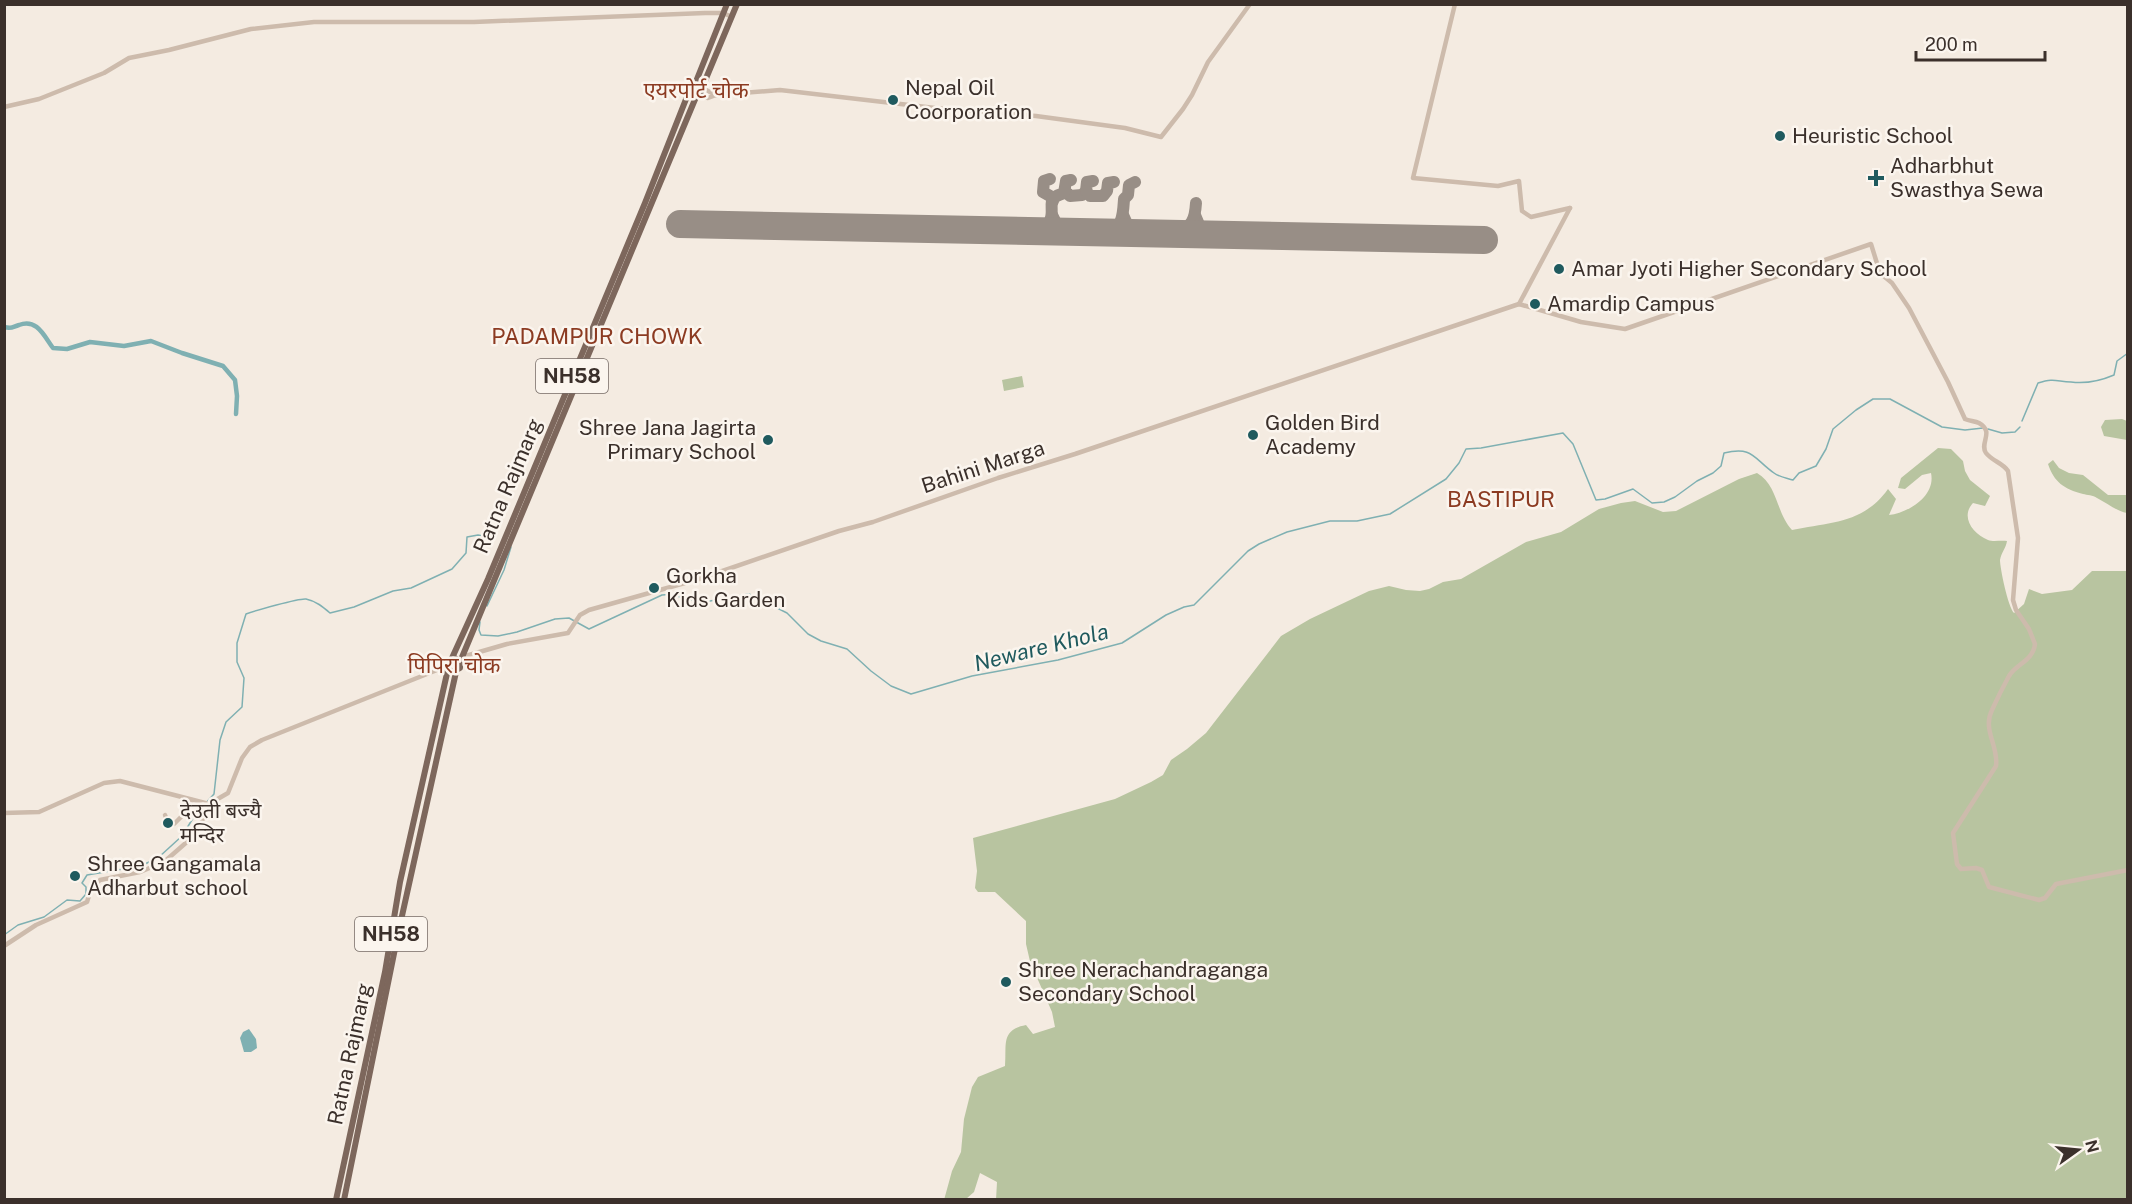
<svg xmlns="http://www.w3.org/2000/svg" width="2132" height="1204" font-family="'Public Sans','Noto Sans Devanagari',sans-serif">
<style>
.green{fill:#b8c4a0}
.water{fill:#7fb0b2}
.lines{fill:none;stroke-linecap:round;stroke-linejoin:round}
.stream{stroke:#7fb0b2;stroke-width:1.5}
.canal{stroke:#7fb0b2;stroke-width:4.5}
.taxiway{stroke:#988e86;stroke-width:12}
.runway{stroke:#988e86;stroke-width:28}
.tertiary{stroke:#cdbbac;stroke-width:4.5}
.primary{stroke:#7d675c;stroke-width:6}
.poi-dot{fill:#1f5a5e;stroke:#fbf5ee;stroke-width:2}
.labels{text-anchor:middle;stroke-width:5;stroke-linejoin:round;paint-order:stroke}
.shield{fill:#fbf5ee;stroke:#756b66;stroke-width:1.5}
.shield-label{font-size:20px;font-weight:bold;fill:#3b302b}
.poi-label{font-size:21px;fill:#3b302b;stroke:#fbf5ee;text-anchor:start}
.street-label{font-size:21px;fill:#3b302b;stroke:#fbf5ee}
.neighbourhood-label{font-size:22px;fill:#8c3b22;stroke:#fbf5ee}
.water-label{font-size:22px;font-style:italic;fill:#1f5a5e;stroke:#fbf5ee}
</style>
<rect width="100%" height="100%" fill="#f4ebe1"/>
<g class="green">
<polygon points="1022,376 1024,387 1004,391 1002,380"/>
<polygon points="2122,419 2127,421 2127,440 2104,436 2101,427 2105,420"/>
<path d="M1938,448l13,1 12,12 2,10 5,9 20,16 -5,10 -12,-3c-13,14 0,31 15,37 5,2 13,0 19,1 -1,7 -6,12 -7,19 0,8 8,47 14,53l10,-9 5,-15 13,5 30,-4 20,-19h35v628l-1131,1 1,-18 -17,-9 -6,19 -8,7 -22,1 8,-29 9,-19 3,-33 8,-32 6,-10 27,-11c2,-21 -5,-36 21,-41l7,9 22,-7 -3,-15 -17,-39 -3,-3 -6,-26v-23l-31,-29h-17l-3,-4 2,-17 -4,-33 142,-39 36,-17 12,-7 8,-15 16,-11 19,-16 75,-97 29,-17 59,-28 20,-5 17,4 14,1 9,-2 14,-7 18,-3 65,-37 35,-10 38,-23 22,-6 14,-2 28,11 13,-1 63,-32 18,-6c21,12 19,40 35,57 38,-8 71,-6 96,-41l8,10 -7,16c19,-2 47,-19 42,-42l-9,2 -17,14 -7,-1 3,-10z"/>
<path d="M2053,460l6,8 10,5 14,2 25,20h19v18c-11,-2 -20,-10 -30,-15 -4,-3 -10,-3 -14,-4 -19,-5 -29,-12 -35,-30z"/>
</g>
<polygon class="water" points="249,1029 256,1039 257,1048 251,1052 244,1052 240,1038 243,1032"/>
<g class="lines">
<g class="stream">
<path d="M2022,421l16,-38c16,-5 17,-2 33,-1 15,2 29,-1 43,-7l3,-14 11,-8"/>
<polyline points="1988,429 2002,433 2015,432 2020,427"/>
<polyline points="487,606 504,570 511,547"/>
<path d="M480,622l-1,8 2,5 17,1 19,-4 38,-13 14,-1 20,11 73,-34 13,-1 8,5 27,2 39,-7 38,19 21,21 13,7 26,8 24,22 20,15 20,8 61,-18 86,-16 64,-17 44,-28 18,-8 10,-2 54,-54 11,-7 28,-12 43,-11h27l33,-7 56,-35 13,-16 7,-14 15,-1 82,-15 10,11 23,56 9,-1 28,-10 19,14 12,-1 11,-5 22,-16 16,-8 8,-7 3,-13c29,-7 29,5 50,20 5,4 13,5 19,7l6,-7 17,-7 10,-17 7,-20 23,-19 17,-11h17l52,28 23,3 18,-2"/>
<path d="M4,935l14,-10 26,-8 23,-17 13,1 6,-7v-7l-4,-4 5,-8 54,-9 18,-9 23,-21 13,-21 19,-21 6,-54 6,-18 16,-15 2,-29 -7,-16v-19l9,-29c8,-3 53,-16 60,-15 10,2 17,8 24,14l24,-6 39,-16 18,-3 41,-19 14,-16 1,-16 11,-2 16,3"/>
</g>
<path class="canal" d="M4,327c8,2 8,0 15,-2 18,-7 25,11 34,23l14,1 23,-7 34,4 27,-5 31,12 41,13 12,14 2,16 -1,18"/>
<g class="taxiway">
<polyline points="1050,179 1044,181 1043,192 1050,196 1053,201"/>
<polyline points="1065,191 1070,196 1082,195 1086,191 1087,182 1093,181"/>
<polyline points="1086,191 1090,196 1103,196 1107,191 1108,183 1114,182"/>
<polyline points="1052,215 1058,227 1068,232"/>
<polyline points="1123,215 1128,226 1141,233"/>
<polyline points="1195,215 1200,227 1210,234"/>
<path d="M1035,231c28,-9 10,-27 20,-34 3,-2 6,-3 9,-4l2,-12 5,-1"/>
<path d="M1106,232c17,-4 17,-17 18,-33l4,-4 1,-10 6,-3"/>
<path d="M1176,234c16,-8 19,-14 20,-31"/>
</g>
<polyline class="runway" points="680,224 1484,240"/>
<g class="tertiary">
<polyline points="1455,4 1413,178 1498,186 1519,181 1522,211 1531,217 1570,208"/>
<polyline points="702,88 716,95"/>
<polyline points="699,96 708,98 716,95 780,90 935,108 1036,116 1125,128 1161,137 1183,109 1192,95 1208,62 1250,4"/>
<polyline points="4,107 39,99 104,73 129,58 169,50 251,29 314,22 474,22 705,13 723,13 732,17"/>
<path d="M1519,304l62,18 44,7 246,-85 9,29 12,10 17,25 39,74 17,37c4,2 10,2 14,4 16,9 0,20 7,30 6,8 17,10 22,18l10,67 -5,62 3,10 13,19 6,15c-2,17 -19,20 -26,32 -6,11 -12,23 -17,34 -10,20 7,36 4,56l-43,67 4,31 4,5 15,-1 6,2 7,17 50,13 6,-2 11,-14 72,-14"/>
<polyline points="1519,304 1570,208"/>
<polyline points="462,657 507,644 568,633 580,615 589,610 699,579 839,531 873,522 998,478 1075,454 1519,304"/>
<polyline points="4,813 39,812 104,783 120,781 209,804"/>
<polyline points="165,815 167,820 174,824 185,813 192,800"/>
<polyline points="4,946 36,925 87,902 91,889 100,880 140,872 164,862 188,841 199,828 209,804 228,793 242,758 250,747 262,740 447,666"/>
</g>
<g class="primary">
<polyline points="695,84 727,4"/>
<polyline points="692,96 696,97 701,95 702,88 737,4"/>
<polyline points="452,658 488,579 645,203 690,89 695,84 702,88"/>
<path d="M460,662l-5,-4 -6,2c-3,5 -2,10 4,12l7,-4v-6l236,-565"/>
<polyline points="336,1200 385,972 400,882 448,669"/>
<polyline points="344,1200 398,934 456,672"/>
</g>
</g>
<g class="poi-dot">
<circle cx="893" cy="100" r="6"/>
<circle cx="1780" cy="136" r="6"/>
<path d="M1873 169h6v6h6v6h-6v6h-6v-6h-6v-6h6z"/>
<circle cx="1559" cy="269" r="6"/>
<circle cx="1535" cy="304" r="6"/>
<circle cx="1253" cy="435" r="6"/>
<circle cx="768" cy="440" r="6"/>
<circle cx="654" cy="588" r="6"/>
<circle cx="168" cy="823" r="6"/>
<circle cx="75" cy="876" r="6"/>
<circle cx="1006" cy="982" r="6"/>
</g>
<g class="labels">
<g class="shield">
<rect x="536" y="359" width="72" height="34" rx="4.5"/>
<rect x="355" y="917" width="72" height="34" rx="4.5"/>
</g>
<g class="shield-label">
<text x="572" y="383">NH58</text>
<text x="391" y="941">NH58</text>
</g>
<g class="poi-label">
<text x="905" y="95">Nepal Oil<tspan x="905" dy="24">Coorporation</tspan></text>
<text x="1792" y="143">Heuristic School</text>
<text x="1890" y="173">Adharbhut<tspan x="1890" dy="24">Swasthya Sewa</tspan></text>
<text x="1571" y="276">Amar Jyoti Higher Secondary School</text>
<text x="1547" y="311">Amardip Campus</text>
<text x="1265" y="430">Golden Bird<tspan x="1265" dy="24">Academy</tspan></text>
<text x="756" y="435" text-anchor="end">Shree Jana Jagirta<tspan x="756" dy="24">Primary School</tspan></text>
<text x="666" y="583">Gorkha<tspan x="666" dy="24">Kids Garden</tspan></text>
<text x="180" y="818">देउती बज्यै<tspan x="180" dy="24">मन्दिर</tspan></text>
<text x="87" y="871">Shree Gangamala<tspan x="87" dy="24">Adharbut school</tspan></text>
<text x="1018" y="977">Shree Nerachandraganga<tspan x="1018" dy="24">Secondary School</tspan></text>
</g>
<g class="street-label">
<text transform="translate(983 467) rotate(-18)" y="7">Bahini Marga</text>
<text transform="translate(508 486) rotate(-67)" y="7">Ratna Rajmarg</text>
<text transform="translate(350 1054) rotate(-78)" y="7">Ratna Rajmarg</text>
</g>
<g class="neighbourhood-label">
<text x="696" y="98">एयरपोर्ट चोक</text>
<text x="597" y="344">PADAMPUR CHOWK</text>
<text x="1501" y="507">BASTIPUR</text>
<text x="454" y="673">पिपिरा चोक</text>
</g>
<g class="water-label">
<text transform="translate(1041 647) rotate(-14)" y="8">Neware Khola</text>
</g>
</g>
<rect width="2132" height="1204" fill="none" stroke="#3b302b" stroke-width="12"/>
<g transform="translate(2078 1150) rotate(75)" stroke="#fbf5ee" stroke-width="4.5" paint-order="stroke">
<path d="M0-4.5L10 22L0 15L-10 22Z" fill="#3b302b"/>
<text y="-9" font-size="16" font-weight="bold" text-anchor="middle" fill="#3b302b">N</text>
</g>
<path d="M1916 51v9h129v-9" fill="none" stroke="#3b302b" stroke-width="3"/>
<text x="1925" y="51" font-size="18" fill="#3b302b" stroke="#fbf5ee" stroke-width="4.5" paint-order="stroke">200 m</text>
</svg>
